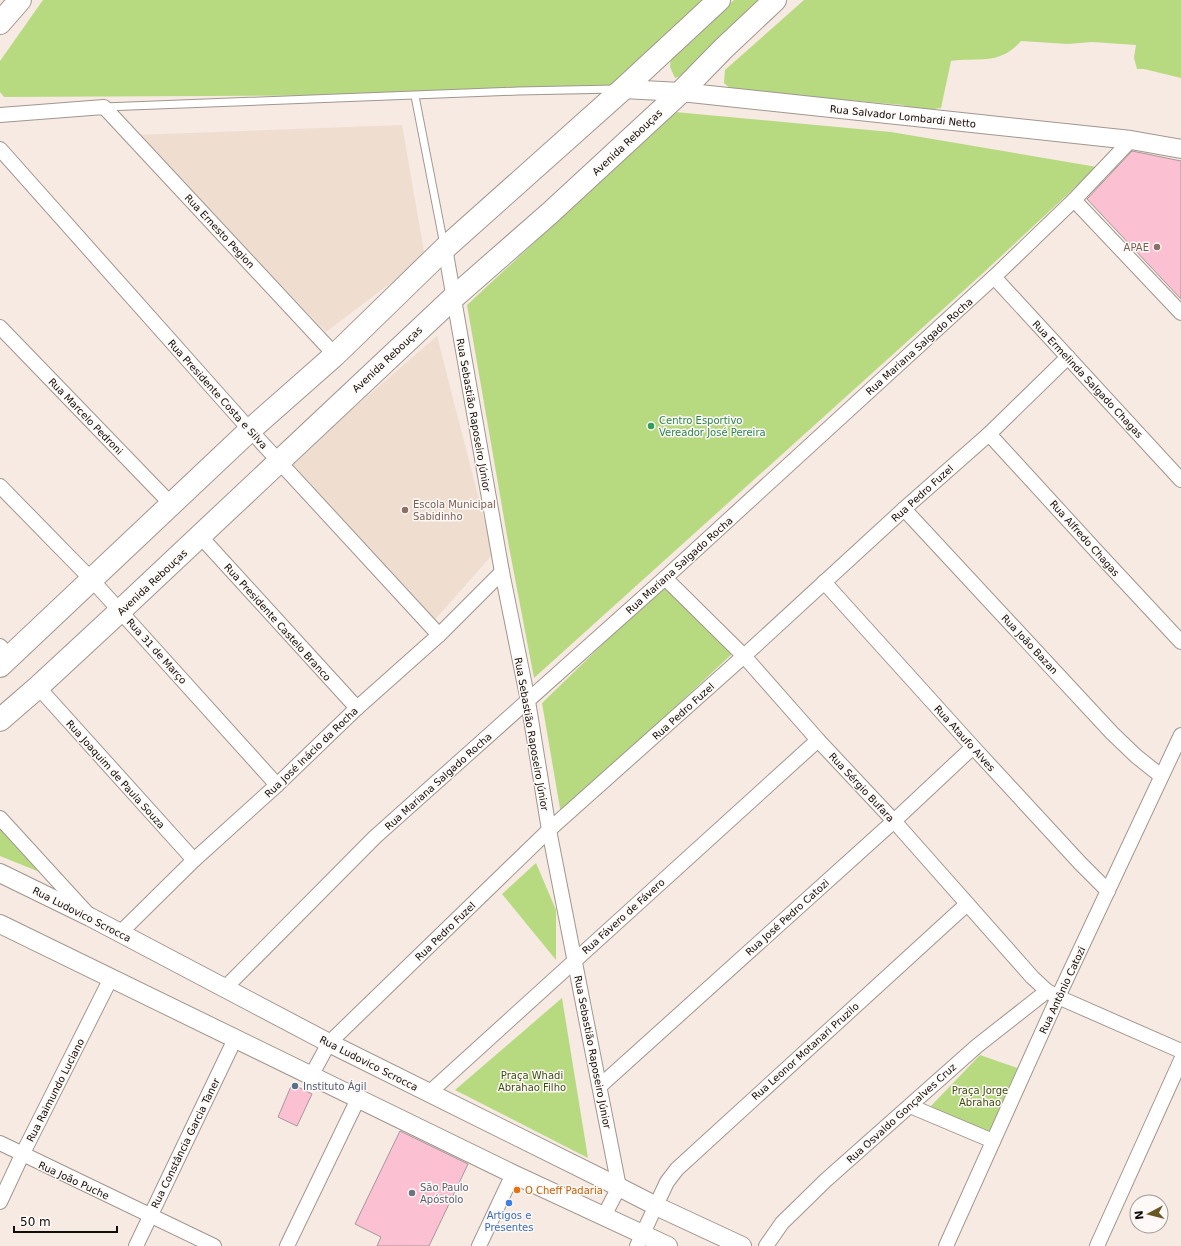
<svg xmlns="http://www.w3.org/2000/svg" width="1181" height="1246" font-family="'DejaVu Sans',sans-serif">
<style>
.built{fill:#efddd0}
.green{fill:#b7da81}
.building{fill:#fcc0d3;stroke:#a6989c}
.lines{fill:none;stroke-linecap:round;stroke-linejoin:round}
.service-casing{stroke:#a1968f;stroke-width:9}
.minor-casing{stroke:#a1968f;stroke-width:16}
.tertiary-casing{stroke:#a1968f;stroke-width:20}
.primary-casing{stroke:#a1968f;stroke-width:24}
.service{stroke:#fff;stroke-width:7}
.minor{stroke:#fff;stroke-width:14}
.tertiary{stroke:#fff;stroke-width:18}
.primary{stroke:#fff;stroke-width:22}
.education-dot{fill:#8d6e63;stroke:#fef9f6;stroke-width:1.5}
.leisure-dot{fill:#2e9e5b;stroke:#fef9f6;stroke-width:1.5}
.service-dot{fill:#5c6f8a;stroke:#fef9f6;stroke-width:1.5}
.food-dot{fill:#e8710a;stroke:#fef9f6;stroke-width:1.5}
.worship-dot{fill:#6b7280;stroke:#fef9f6;stroke-width:1.5}
.shop-dot{fill:#3f7fe0;stroke:#fef9f6;stroke-width:1.5}
.labels{text-anchor:middle;stroke-width:3;stroke-linejoin:round;paint-order:stroke}
.street-label{font-size:10px;fill:#100d0a;stroke:#fef9f6}
.education-label{font-size:10px;fill:#785e54;stroke:#fef9f6;text-anchor:end}
.leisure-label{font-size:10px;fill:#27864d;stroke:#fef9f6;text-anchor:start}
.park-label{font-size:10px;fill:#384d0d;stroke:#fef9f6}
.service-label{font-size:10px;fill:#4e5e75;stroke:#fef9f6;text-anchor:start}
.worship-label{font-size:10px;fill:#5b616d;stroke:#fef9f6;text-anchor:start}
.food-label{font-size:10px;fill:#c56008;stroke:#fef9f6;text-anchor:start}
.shop-label{font-size:10px;fill:#366cbe;stroke:#fef9f6}
</style>
<rect width="100%" height="100%" fill="#f6eae2"/>
<g class="built">
<polygon points="402,125 425,257 326,332 137,135"/>
<polygon points="437,336 493,554 431,624 287,466"/>
</g>
<g class="green">
<polygon points="43,0 714,0 613,94 4,97 0,92 0,61"/>
<polygon points="734,0 766,0 686,74 675,78 670,67 671,58"/>
<path d="M804,0h377v78l-37,-9h-7l-3,-11 2,-13 -44,-3 -24,2 -47,-3c-21,25 -43,16 -70,20l-10,47c-6,0 -10,3 -16,3 -8,1 -15,-2 -22,-6l-171,-15 -8,-7 1,-13z"/>
<polygon points="675,112 891,132 1097,167 982,274 534,678 509,547 467,305"/>
<polygon points="664,585 735,651 561,814 542,703"/>
<polygon points="0,824 47,875 0,856"/>
<polygon points="536,863 556,910 556,960 502,894"/>
<polygon points="562,998 588,1158 455,1090"/>
<polygon points="980,1055 1023,1070 995,1133 929,1108"/>
</g>
<g class="building">
<polygon points="1132,151 1181,161 1181,299 1087,199"/>
<polygon points="292,1084 312,1094 297,1126 278,1117"/>
<polygon points="400,1131 468,1164 429,1246 377,1246 381,1237 355,1224"/>
</g>
<g class="lines">
<g class="service-casing">
<g id="service">
<polyline points="415,96 444,245"/>
<polyline points="104,107 518,91 615,89"/>
</g>
</g>
<g class="minor-casing">
<g id="minor">
<polyline points="0,115 104,107 335,355"/>
<polyline points="0,149 250,430 439,635"/>
<polyline points="1074,200 1181,313"/>
<polyline points="445,248 502,572 528,701 549,830 619,1187 604,1216"/>
<polyline points="994,277 1181,480"/>
<polyline points="0,327 172,505"/>
<polyline points="989,434 1099,554 1181,642"/>
<polyline points="0,486 92,580 277,785"/>
<polyline points="904,509 1112,733 1136,756 1161,776"/>
<polyline points="200,536 357,708"/>
<polyline points="665,578 744,656 818,740 894,821 1032,977 1047,991 1058,997 1181,1051"/>
<polyline points="824,582 973,747 1080,863 1108,891"/>
<polyline points="0,646 10,657"/>
<polyline points="38,687 194,860"/>
<polyline points="0,818 86,912"/>
<polyline points="120,933 194,860 277,785 357,708 439,635 502,572"/>
<polyline points="225,988 375,837 665,578 994,277 1074,200 1131,140"/>
<polyline points="311,1076 329,1043 549,830 744,656 904,509 989,434 1068,357"/>
<polyline points="600,1086 894,821 973,747"/>
<polyline points="429,1093 818,740"/>
<polyline points="910,1106 993,1141"/>
<polyline points="0,1143 214,1246"/>
<polyline points="0,1202 22,1155 111,978"/>
<polyline points="136,1246 235,1039"/>
<polyline points="287,1246 358,1099"/>
<polyline points="479,1246 513,1174"/>
<polyline points="637,1246 667,1182 677,1169 967,904"/>
<polyline points="766,1246 782,1223 826,1180 977,1046 1047,991"/>
<polyline points="946,1246 1058,997 1181,735"/>
<polyline points="1097,1246 1181,1060"/>
</g>
</g>
<g class="tertiary-casing">
<g id="tertiary">
<polyline points="623,89 681,92 1131,140 1181,149"/>
<polyline points="0,873 90,917 329,1043 619,1187 656,1206 742,1246"/>
<polyline points="0,924 513,1174 668,1246"/>
</g>
</g>
<g class="primary-casing">
<g id="primary">
<polyline points="0,23 20,0"/>
<polyline points="0,666 250,430 335,355 445,248 623,89 719,0"/>
<polyline points="0,720 38,687 120,611 453,298 550,213 681,92 723,49 775,0"/>
</g>
</g>
<use href="#service" class="service"/>
<use href="#minor" class="minor"/>
<use href="#tertiary" class="tertiary"/>
<use href="#primary" class="primary"/>
</g>
<g class="education-dot">
<circle cx="1157" cy="247" r="4"/>
<circle cx="405" cy="510" r="4"/>
</g>
<circle class="leisure-dot" cx="651" cy="426" r="4"/>
<circle class="service-dot" cx="295" cy="1086" r="4"/>
<circle class="food-dot" cx="517" cy="1190" r="4"/>
<circle class="worship-dot" cx="412" cy="1193" r="4"/>
<circle class="shop-dot" cx="509" cy="1203" r="4"/>
<g class="labels">
<g class="street-label">
<text transform="translate(903 116) rotate(6)" y="4">Rua Salvador Lombardi Netto</text>
<text transform="translate(627 142) rotate(-43)" y="4">Avenida Rebouças</text>
<text transform="translate(220 231) rotate(47)" y="4">Rua Ernesto Pegion</text>
<text transform="translate(919 346) rotate(-42)" y="4">Rua Mariana Salgado Rocha</text>
<text transform="translate(387 359) rotate(-43)" y="4">Avenida Rebouças</text>
<text transform="translate(1088 379) rotate(47)" y="4">Rua Ermelinda Salgado Chagas</text>
<text transform="translate(218 394) rotate(48)" y="4">Rua Presidente Costa e Silva</text>
<text transform="translate(474 415) rotate(80)" y="4">Rua Sebastião Raposeiro Júnior</text>
<text transform="translate(86 416) rotate(46)" y="4">Rua Marcelo Pedroni</text>
<text transform="translate(922 493) rotate(-42)" y="4">Rua Pedro Fuzel</text>
<text transform="translate(1085 538) rotate(48)" y="4">Rua Alfredo Chagas</text>
<text transform="translate(679 565) rotate(-42)" y="4">Rua Mariana Salgado Rocha</text>
<text transform="translate(152 582) rotate(-43)" y="4">Avenida Rebouças</text>
<text transform="translate(278 622) rotate(48)" y="4">Rua Presidente Castelo Branco</text>
<text transform="translate(1030 644) rotate(47)" y="4">Rua João Bazan</text>
<text transform="translate(157 651) rotate(48)" y="4">Rua 31 de Março</text>
<text transform="translate(683 711) rotate(-42)" y="4">Rua Pedro Fuzel</text>
<text transform="translate(532 734) rotate(80)" y="4">Rua Sebastião Raposeiro Júnior</text>
<text transform="translate(965 738) rotate(48)" y="4">Rua Ataufo Alves</text>
<text transform="translate(311 752) rotate(-44)" y="4">Rua José Inácio da Rocha</text>
<text transform="translate(116 774) rotate(48)" y="4">Rua Joaquim de Paula Souza</text>
<text transform="translate(438 781) rotate(-42)" y="4">Rua Mariana Salgado Rocha</text>
<text transform="translate(862 787) rotate(47)" y="4">Rua Sérgio Bufara</text>
<text transform="translate(82 914) rotate(27)" y="4">Rua Ludovico Scrocca</text>
<text transform="translate(623 916) rotate(-42)" y="4">Rua Fávero de Fávero</text>
<text transform="translate(787 917) rotate(-42)" y="4">Rua José Pedro Catozi</text>
<text transform="translate(445 931) rotate(-44)" y="4">Rua Pedro Fuzel</text>
<text transform="translate(1062 990) rotate(-65)" y="4">Rua Antônio Catozi</text>
<text transform="translate(805 1051) rotate(-42)" y="4">Rua Leonor Motanari Pruzilo</text>
<text transform="translate(593 1052) rotate(79)" y="4">Rua Sebastião Raposeiro Júnior</text>
<text transform="translate(369 1063) rotate(27)" y="4">Rua Ludovico Scrocca</text>
<text transform="translate(55 1090) rotate(-63)" y="4">Rua Raimundo Luciano</text>
<text transform="translate(901 1113) rotate(-42)" y="4">Rua Osvaldo Gonçalves Cruz</text>
<text transform="translate(185 1143) rotate(-64)" y="4">Rua Constância Garcia Taner</text>
<text transform="translate(74 1180) rotate(25)" y="4">Rua João Puche</text>
</g>
<g class="education-label">
<text x="1149" y="251">APAE</text>
<text x="413" y="508" text-anchor="start">Escola Municipal<tspan x="413" dy="12">Sabidinho</tspan></text>
</g>
<g class="leisure-label">
<text x="659" y="424">Centro Esportivo<tspan x="659" dy="12">Vereador José Pereira</tspan></text>
</g>
<g class="park-label">
<text x="532" y="1079">Praça Whadi<tspan x="532" dy="12">Abrahao Filho</tspan></text>
<text x="980" y="1094">Praça Jorge<tspan x="980" dy="12">Abrahao</tspan></text>
</g>
<g class="service-label">
<text x="303" y="1090">Instituto Ágil</text>
</g>
<g class="worship-label">
<text x="420" y="1191">São Paulo<tspan x="420" dy="12">Apóstolo</tspan></text>
</g>
<g class="food-label">
<text x="525" y="1194">O Cheff Padaria</text>
</g>
<g class="shop-label">
<text x="509" y="1219">Artigos e<tspan x="509" dy="12">Presentes</tspan></text>
</g>
</g>
<g transform="translate(1149 1214) rotate(263)"><circle r="19" fill="#fef9f6" stroke="#9f9b98"/>
<path d="M0-3L7 15L0 10L-7 15Z" fill="#665724"/>
<text y="-6" font-size="11" font-weight="bold" text-anchor="middle" fill="#100d0a">N</text>
</g>
<path d="M14 1226v6h103v-6" fill="none" stroke="#100d0a" stroke-width="2"/>
<text x="20" y="1226" font-size="12" fill="#100d0a" stroke="#fef9f6" stroke-width="3" paint-order="stroke">50 m</text>
</svg>
